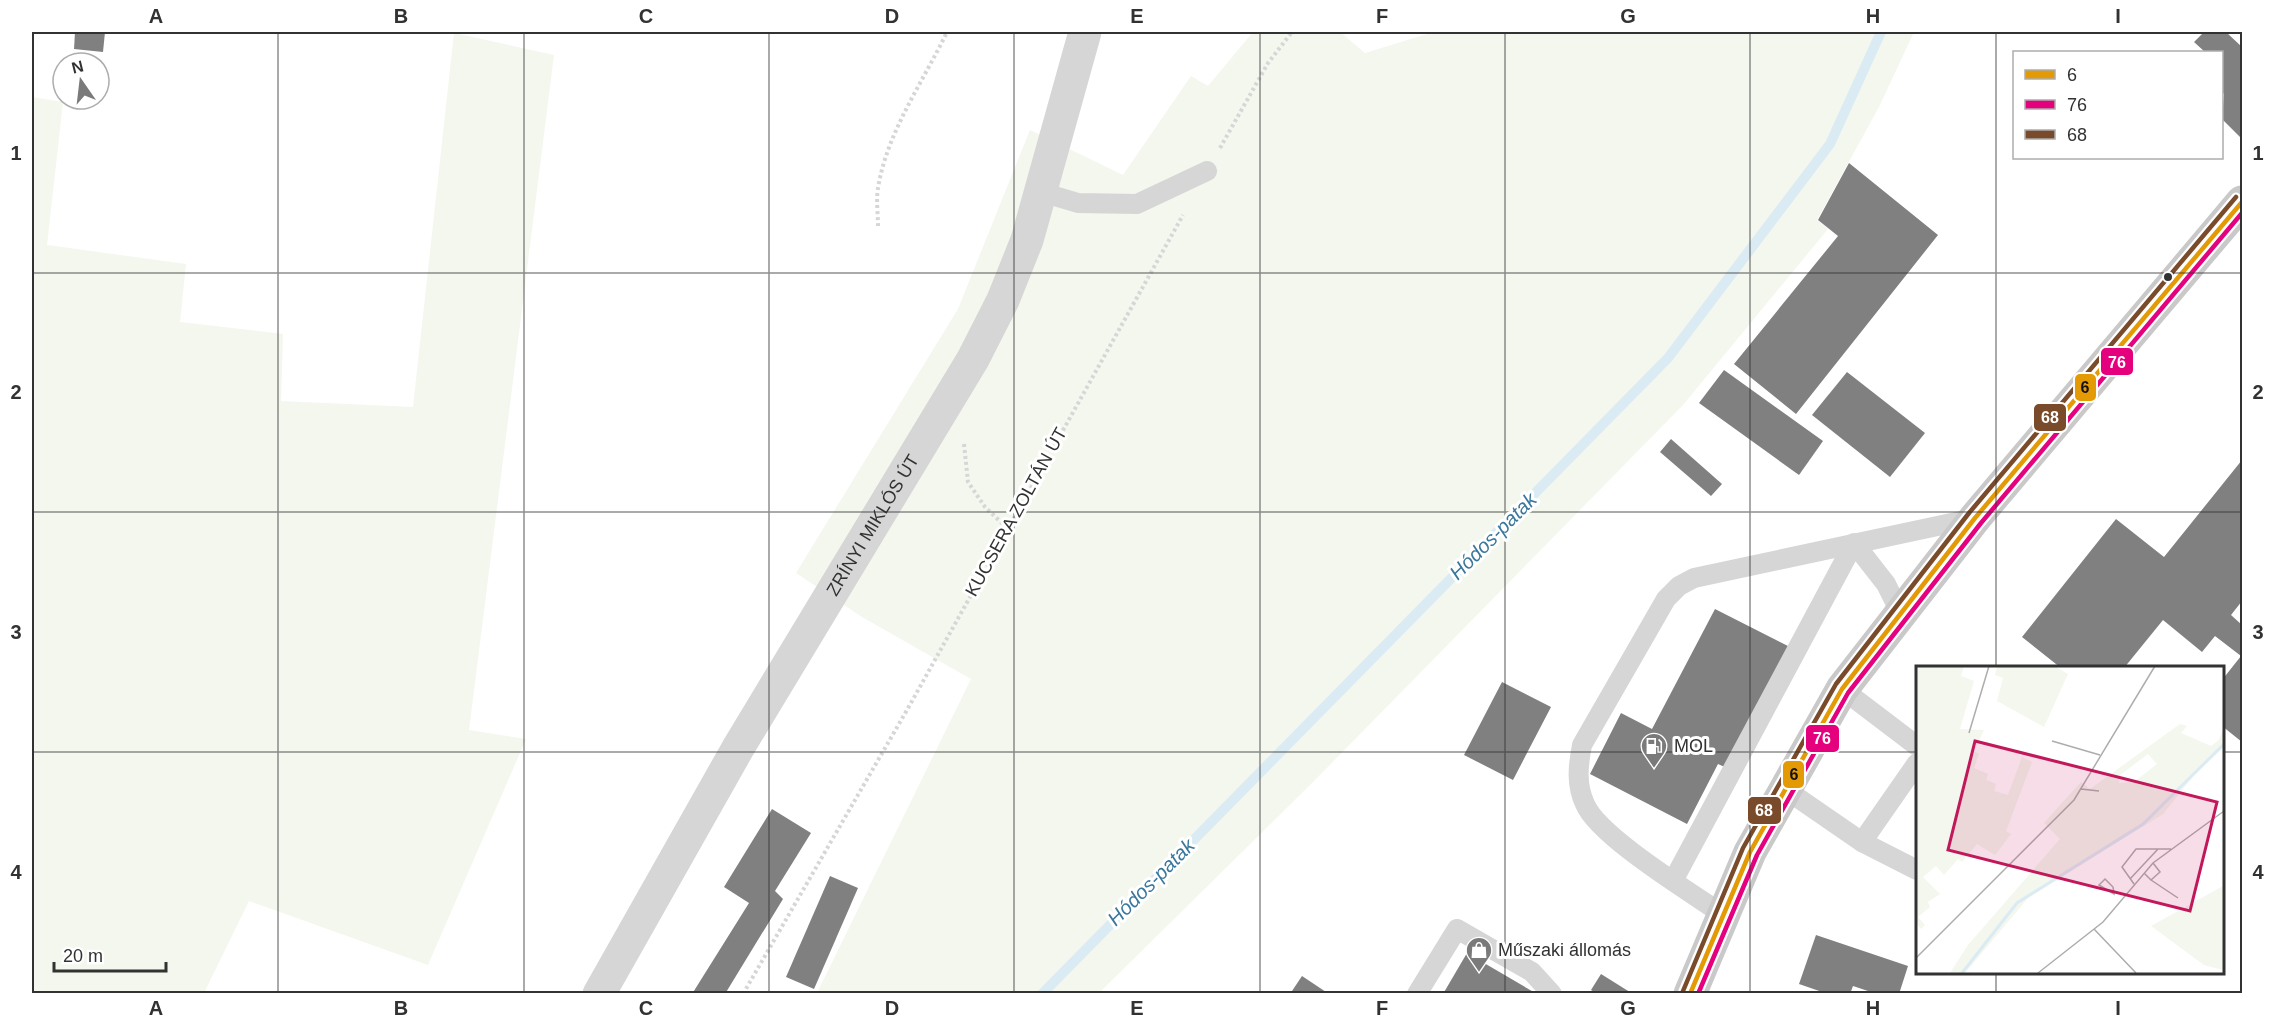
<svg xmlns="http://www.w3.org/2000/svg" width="2274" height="1025" font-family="Helvetica,sans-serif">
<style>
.green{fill:#f3f7ee}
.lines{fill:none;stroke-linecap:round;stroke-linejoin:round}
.stream{stroke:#dbebf4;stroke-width:10}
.building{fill:#808080}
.path{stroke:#d6d6d6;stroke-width:4;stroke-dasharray:3 3;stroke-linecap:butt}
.lane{stroke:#d6d6d6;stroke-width:20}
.street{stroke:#d6d6d6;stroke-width:33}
.primary{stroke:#c9c9c9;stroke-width:33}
.bus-1-casing{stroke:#fff;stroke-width:9}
.bus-2-casing{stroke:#fff;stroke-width:9}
.bus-3-casing{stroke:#fff;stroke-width:9}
.bus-1{stroke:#e39a05;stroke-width:4.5}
.bus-2{stroke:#e5007d;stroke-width:4.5}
.bus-3{stroke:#7a4b2a;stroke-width:4.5}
.grid{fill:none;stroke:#323232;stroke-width:1.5;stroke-opacity:0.55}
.bus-dot{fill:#323232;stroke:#fff;stroke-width:2}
.labels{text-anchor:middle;stroke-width:6;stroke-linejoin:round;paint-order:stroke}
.street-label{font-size:18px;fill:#323232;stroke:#fff}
.poi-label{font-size:18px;fill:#323232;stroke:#fff;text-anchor:start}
.water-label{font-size:20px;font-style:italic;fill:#39779c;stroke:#fff}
.inset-river{fill:none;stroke:#dbebf4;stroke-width:3}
.inset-road{fill:none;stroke:#adadad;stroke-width:1.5}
.view{fill:#c2185b;fill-opacity:0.15;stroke:#c2185b;stroke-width:3}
.inset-edge{fill:none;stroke:#323232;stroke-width:3}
.line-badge{stroke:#fff;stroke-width:2}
.badge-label{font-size:16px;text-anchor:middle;font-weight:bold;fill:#fff}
.pale-badge-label{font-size:16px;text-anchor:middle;font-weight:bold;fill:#111}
.neatline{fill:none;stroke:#323232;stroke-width:2}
.grid-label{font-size:20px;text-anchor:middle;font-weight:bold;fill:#323232}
</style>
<rect width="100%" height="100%" fill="#fff"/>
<g class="green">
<polygon points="1253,32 1340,32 1365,53 1434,32 1914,32 1879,107 1817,220 1828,229 1683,405 1313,782 1099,993 817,993 971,679 862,617 796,573 958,309 1030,130 1123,175 1191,76 1208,86"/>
<polygon points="454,33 554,55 469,730 526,739 428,965 249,901 204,993 32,993 32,97 63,102 47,245 186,264 180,322 283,334 281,401 413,407"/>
</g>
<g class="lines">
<polyline class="stream" points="1042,994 1668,358 1830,144 1881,32"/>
</g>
<g class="building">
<polygon points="75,32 105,32 103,52 74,49"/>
<polygon points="2204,32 2226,32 2242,47 2242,139 2222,119 2224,94 2222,92 2222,52 2205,52 2194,42"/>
<polygon points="1849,163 1938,235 1796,414 1734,364 1838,236 1818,220"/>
<polygon points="1724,370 1823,441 1799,475 1699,403"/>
<polygon points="1847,372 1925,433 1890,477 1812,415"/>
<polygon points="1671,439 1722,484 1711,496 1660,452"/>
<polygon points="2242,460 2242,601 2231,615 2242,625 2242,742 2222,726 2222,680 2241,656 2215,636 2202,652 2163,620 2124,668 2061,668 2022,637 2116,519 2164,557"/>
<polygon points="1715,609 1792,648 1729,769 1718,764 1687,824 1590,774 1621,713 1652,729"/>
<polygon points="1502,682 1551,707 1513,780 1464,755"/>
<polygon points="772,809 811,833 775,891 783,899 725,994 692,994 749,903 724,887"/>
<polygon points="830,876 858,888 814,989 786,977"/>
<polygon points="1816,935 1908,966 1899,994 1877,994 1853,986 1850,994 1828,994 1799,984"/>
<polygon points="1467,953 1537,994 1443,994"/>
<polygon points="1601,974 1633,994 1597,994 1591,990"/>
<polygon points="1302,976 1329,994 1290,994"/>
</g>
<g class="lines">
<g class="path">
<polyline points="1220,148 1268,63 1292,32"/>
<path d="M878,226c0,-12 -2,-26 0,-38 9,-56 45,-106 69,-156"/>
<polyline points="964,444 968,482 985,507 1007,528"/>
<polyline points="743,994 907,710 1183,215"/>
</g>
<g class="lane">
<polyline points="1041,192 1078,203 1137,204 1207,171"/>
<polyline points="1842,689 1917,746"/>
<polyline points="1785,789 1862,842 1917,763"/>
<polyline points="1862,842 1917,870"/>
<polyline points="1673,881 1854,543 1886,584 1900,612"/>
<path d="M1722,914c-32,-22 -124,-78 -137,-110 -9,-19 -7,-38 -3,-59l84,-146 13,-13 15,-8 281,-60"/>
<polyline points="1417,994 1457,929 1532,972 1552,994"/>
</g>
<path class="street" id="s1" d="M599,994l139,-246 235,-389 30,-59 24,-60 58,-208"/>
<polyline class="primary" points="1690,994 1750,852 1842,689 1975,518 2242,202"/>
<g class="bus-1-casing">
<polyline id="bus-1" points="1690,994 1750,852 1842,689 1975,518 2242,202"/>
</g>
<g class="bus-2-casing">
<polyline id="bus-2" points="1698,994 1757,855 1848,693 1981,523 2242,213"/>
</g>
<g class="bus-3-casing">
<polyline id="bus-3" points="1683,991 1743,848 1836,684 1969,513 2236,197"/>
</g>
<use href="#bus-1" class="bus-1"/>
<use href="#bus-2" class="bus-2"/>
<use href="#bus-3" class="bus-3"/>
</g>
<path class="grid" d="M278,32v962M524,32v962M769,32v962M1014,32v962M1260,32v962M1505,32v962M1750,32v962M1996,32v636M32,273h2210M32,512h2210M32,752h1885M2222,752h20M1996,972v22"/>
<defs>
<g id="fuel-pin" transform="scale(1.35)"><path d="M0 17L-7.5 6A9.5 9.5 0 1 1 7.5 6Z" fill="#7a7a7a" stroke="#fff"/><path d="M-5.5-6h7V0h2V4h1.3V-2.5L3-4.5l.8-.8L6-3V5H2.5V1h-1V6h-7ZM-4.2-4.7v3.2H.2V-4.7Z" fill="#fff"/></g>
<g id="shop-pin" transform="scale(1.35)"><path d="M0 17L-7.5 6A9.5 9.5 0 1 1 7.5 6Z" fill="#7a7a7a" stroke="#fff"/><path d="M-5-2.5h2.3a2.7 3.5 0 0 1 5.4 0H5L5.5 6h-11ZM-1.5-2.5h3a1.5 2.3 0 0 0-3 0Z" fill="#fff"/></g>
</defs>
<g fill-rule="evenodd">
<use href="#fuel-pin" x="1654" y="746"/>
<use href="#shop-pin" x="1479" y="950"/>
</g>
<circle class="bus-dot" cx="2168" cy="277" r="5"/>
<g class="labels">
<g class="street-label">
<text transform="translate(1016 512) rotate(-61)" y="6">KUCSERA ZOLTÁN ÚT</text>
<text dy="6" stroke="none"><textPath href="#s1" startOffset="543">ZRÍNYI MIKLÓS ÚT</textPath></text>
</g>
<g class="poi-label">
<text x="1674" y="752">MOL</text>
<text x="1498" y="956">Műszaki állomás</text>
</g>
<g class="water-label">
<text transform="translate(1493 536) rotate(-45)" y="7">Hódos-patak</text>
<text transform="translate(1151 882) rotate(-45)" y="7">Hódos-patak</text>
</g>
</g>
<g transform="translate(1916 666)">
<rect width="308" height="308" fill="#fff"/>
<path d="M0,0h48l-3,10 13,5 -14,48 24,1 -10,21 5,3 -5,14 14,6 -2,6 10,4 -2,7 14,4 14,-38 10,5 -26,69 5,3 -16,21 -18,-11 -15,18 -4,-3 -14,16 -8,-9 -13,11 17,17 -12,8 2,5 -12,10 7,8 -4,4 -5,-6zM81,0h57l14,8 -24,53 -47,-26 6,-23 -8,-3zM264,58l7,2 -6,7 30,13 8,-6 4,-10v18l-28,26 -32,40 -135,84 -63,75h-15l18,-28 92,-106 -16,-16 37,-41 9,7zM232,88l9,10 -23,18 -15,1v-7zM307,220v84l-19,-5 -53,-39z" fill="#f3f7ee" fill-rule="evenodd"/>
<path class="inset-river" d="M46,307l55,-70 126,-79 81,-80"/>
<path class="inset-road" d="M53,67l20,-67M136,75l48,14M165,123l18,2M228,207l7,7 9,-8 -7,-9M189,213l8,8 1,7 -15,-9zM214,213l28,-30M235,214l27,18M218,218l-12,-17 14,-18h35M178,263l42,44M0,292l158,-158 81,-134M122,307l65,-51 50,-59 71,-52"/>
<path class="view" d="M59,75l242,61 -27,109 -242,-61z"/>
<rect width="308" height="308" class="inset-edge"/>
</g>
<g class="line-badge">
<rect x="2100" y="347" width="34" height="29" rx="6" fill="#e5007d"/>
<rect x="2074" y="373" width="23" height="29" rx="6" fill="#e39a05"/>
<rect x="2033" y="403" width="34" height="29" rx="6" fill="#7a4b2a"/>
<rect x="1805" y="724" width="35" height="29" rx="6" fill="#e5007d"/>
<rect x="1782" y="760" width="23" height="29" rx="6" fill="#e39a05"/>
<rect x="1747" y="796" width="35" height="29" rx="6" fill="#7a4b2a"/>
</g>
<g class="badge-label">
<text x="2117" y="368">76</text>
<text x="2050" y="423">68</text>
<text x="1822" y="744">76</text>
<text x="1764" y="816">68</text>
</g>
<g class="pale-badge-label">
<text x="2085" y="393">6</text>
<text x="1794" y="780">6</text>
</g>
<rect width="2274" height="1025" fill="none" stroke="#ffffff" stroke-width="66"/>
<rect x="2013" y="51" width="210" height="108" fill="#ffffff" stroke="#adadad" stroke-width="1.5"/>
<rect x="2025" y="70" width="30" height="9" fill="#e39a05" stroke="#adadad" stroke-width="1.5"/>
<text x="2067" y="81" font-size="18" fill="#323232">6</text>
<rect x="2025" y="100" width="30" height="9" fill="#e5007d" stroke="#adadad" stroke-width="1.5"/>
<text x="2067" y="111" font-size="18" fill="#323232">76</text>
<rect x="2025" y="130" width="30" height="9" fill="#7a4b2a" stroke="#adadad" stroke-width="1.5"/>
<text x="2067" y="141" font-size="18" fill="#323232">68</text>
<g transform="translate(81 81) rotate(346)"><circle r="28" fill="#ffffff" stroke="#adadad" stroke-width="1.5"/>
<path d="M0-4.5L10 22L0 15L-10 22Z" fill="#7a7a7a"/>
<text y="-9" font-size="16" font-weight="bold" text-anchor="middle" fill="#323232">N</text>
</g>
<path d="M54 962v9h112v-9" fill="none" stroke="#323232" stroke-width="3"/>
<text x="63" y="962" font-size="18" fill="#323232" stroke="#ffffff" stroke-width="4.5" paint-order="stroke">20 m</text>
<rect x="33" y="33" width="2208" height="959" class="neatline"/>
<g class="grid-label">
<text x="156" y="23">A</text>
<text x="401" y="23">B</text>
<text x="646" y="23">C</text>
<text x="892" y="23">D</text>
<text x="1137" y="23">E</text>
<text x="1382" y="23">F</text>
<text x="1628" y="23">G</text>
<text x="1873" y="23">H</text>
<text x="2118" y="23">I</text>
<text x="16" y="160">1</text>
<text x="2258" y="160">1</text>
<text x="16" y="399">2</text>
<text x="2258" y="399">2</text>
<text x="16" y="639">3</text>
<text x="2258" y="639">3</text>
<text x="16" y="879">4</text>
<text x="2258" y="879">4</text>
<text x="156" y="1015">A</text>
<text x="401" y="1015">B</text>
<text x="646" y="1015">C</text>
<text x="892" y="1015">D</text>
<text x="1137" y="1015">E</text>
<text x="1382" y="1015">F</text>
<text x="1628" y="1015">G</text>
<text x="1873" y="1015">H</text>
<text x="2118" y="1015">I</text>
</g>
</svg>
